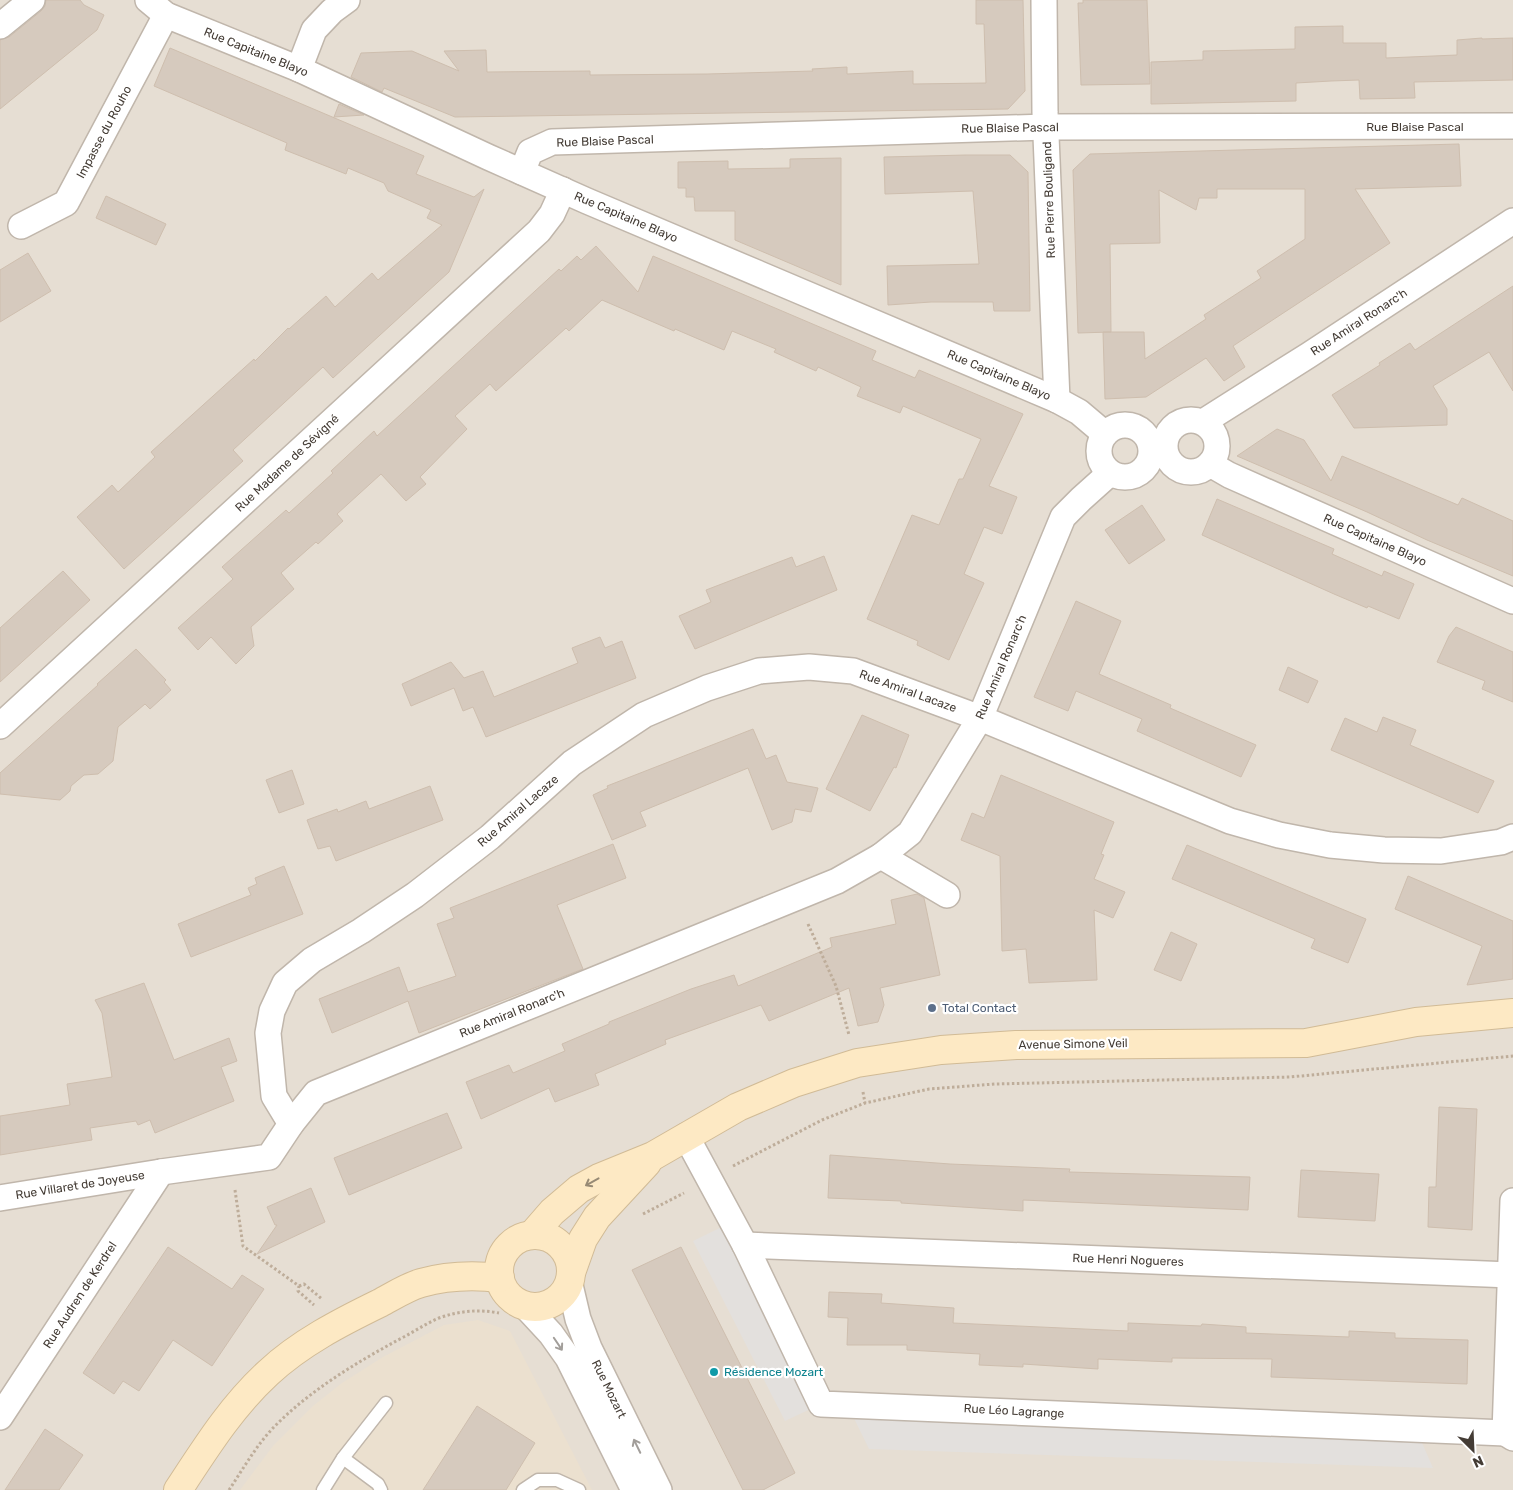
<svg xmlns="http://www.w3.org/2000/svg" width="1513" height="1490" font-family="Rubik,sans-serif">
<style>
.residential{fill:#e6ded3}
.education{fill:#ebe0cf}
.parking{fill:#e3e0dd}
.building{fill:#d6cabe;stroke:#cebeae}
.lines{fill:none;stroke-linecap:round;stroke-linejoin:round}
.lane-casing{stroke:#c0b6ab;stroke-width:15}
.street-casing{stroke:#c0b6ab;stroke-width:28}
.secondary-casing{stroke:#d1bb96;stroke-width:30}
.path{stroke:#bead9a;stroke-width:3;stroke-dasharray:2.5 2.5;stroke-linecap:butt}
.lane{stroke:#fff;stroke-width:12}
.street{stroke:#fff;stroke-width:25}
.secondary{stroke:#fde9c4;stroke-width:28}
.oneway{stroke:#978a75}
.oneway2{stroke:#a29e9a}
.service-dot{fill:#5c6f8a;stroke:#fff;stroke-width:2}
.culture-dot{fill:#0f9aa8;stroke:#fff;stroke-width:2}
.labels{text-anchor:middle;stroke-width:4.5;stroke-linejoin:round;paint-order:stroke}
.street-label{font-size:12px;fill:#443c35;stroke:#fff}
.service-label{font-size:12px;fill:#4e5e75;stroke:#fff;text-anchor:start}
.culture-label{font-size:12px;fill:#0d838f;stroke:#fff;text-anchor:start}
</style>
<rect width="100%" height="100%" fill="#f2ede5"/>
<rect class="residential" x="0" y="0" width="1513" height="1490"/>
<polygon class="education" points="478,1320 510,1331 592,1490 240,1490 273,1446 313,1406 342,1383 383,1357 444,1325"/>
<g class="parking">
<polygon points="732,1222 821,1404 785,1421 693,1241"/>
<polygon points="847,1404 1416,1429 1433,1468 869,1449"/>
</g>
<g class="building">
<polygon points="46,0 80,0 84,5 104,15 97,30 0,109 0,40 9,37 41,11 45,6"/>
<polygon points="976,0 1023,0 1025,91 1008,109 455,117 384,88 382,92 351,77 361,53 412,51 459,71 444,51 486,50 487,72 590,71 590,75 707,74 813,71 812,69 847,67 847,74 913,71 913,84 986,83 984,24 976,24"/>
<polygon points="1083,0 1147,0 1150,84 1081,85 1078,3 1083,3"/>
<polygon points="1343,26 1343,43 1386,43 1386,58 1457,55 1457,40 1482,38 1482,39 1513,38 1513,80 1414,82 1415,98 1360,99 1359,80 1331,81 1296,83 1296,101 1151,104 1151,62 1203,60 1203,51 1295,49 1295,27"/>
<polygon points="170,48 424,156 416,174 474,197 484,189 449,272 333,378 323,367 233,450 243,461 124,569 77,517 112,485 118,492 155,457 151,452 254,359 255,361 288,328 289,329 326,296 335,307 372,273 378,280 442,225 427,218 431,210 388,191 384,183 348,168 346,174 285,150 287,143 154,86"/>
<polygon points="339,104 364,115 334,117"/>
<polygon points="1459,144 1461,186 1355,189 1390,243 1233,346 1245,367 1224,381 1206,358 1146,397 1105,399 1103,332 1144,332 1145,359 1206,319 1204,315 1261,278 1257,271 1305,239 1305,189 1217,189 1217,198 1199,198 1196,210 1159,190 1160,243 1110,244 1111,332 1078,333 1073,170 1090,154"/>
<polygon points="966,155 1010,155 1028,172 1030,311 994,311 993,302 931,302 888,305 887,266 979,264 973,191 885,194 884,157"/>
<polygon points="841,158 841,285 735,240 735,211 695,211 694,197 686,197 686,188 678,188 678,162 728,161 728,169 790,168 790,159"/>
<polygon points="106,196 166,224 156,245 96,218"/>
<polygon points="596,246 638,292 653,256 876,351 872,360 915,378 919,370 1023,414 989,486 1017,497 1002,534 984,527 964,574 984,583 949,660 917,645 918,641 867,619 912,515 939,525 959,479 963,479 981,439 903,406 900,413 857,396 861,387 818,367 816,371 774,352 776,349 732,331 724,350 675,329 674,331 602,300 569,331 566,328 496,391 490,384 455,416 467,429 420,477 426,484 406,501 381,474 337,514 343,521 318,544 316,542 281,573 294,589 251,627 254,646 236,664 211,637 198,650 178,628 233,579 222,567 286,510 289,513 333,473 331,471 374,431 377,436 559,269 561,271 577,256 581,260"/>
<polygon points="28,253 51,291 0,322 0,270"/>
<polygon points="1513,286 1513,391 1489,352 1433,386 1447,409 1447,425 1354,428 1332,395 1380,365 1379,363 1410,343 1415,350"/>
<polygon points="1277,429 1304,440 1331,481 1342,456 1458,505 1462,498 1513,521 1513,576 1427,540 1367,512 1237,456"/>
<polygon points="1217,499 1334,549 1332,554 1382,576 1384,571 1414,584 1399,619 1368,606 1367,608 1334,594 1202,535"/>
<polygon points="1142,505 1165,540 1129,564 1105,530"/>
<polygon points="824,556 837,590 695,649 679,616 711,602 706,590 792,557 796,567"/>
<polygon points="63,571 90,600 0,682 0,628"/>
<polygon points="1076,601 1121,621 1099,674 1171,705 1170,708 1256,745 1241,777 1137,731 1142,719 1076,691 1068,711 1034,697"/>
<polygon points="1456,627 1513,652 1513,702 1482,689 1485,681 1437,662 1449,636"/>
<polygon points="600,637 605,648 622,641 636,678 486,737 473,707 463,711 454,688 411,706 402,684 451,662 464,678 483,671 494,697 578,663 572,648"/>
<polygon points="136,649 166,680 164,682 171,690 150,709 145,704 118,727 113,761 98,774 84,775 71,786 70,791 60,800 0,794 0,773 98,685 97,684"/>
<polygon points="1288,667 1318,681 1308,703 1279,690"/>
<polygon points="862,715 909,735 896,768 894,767 870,811 826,789"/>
<polygon points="1383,717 1416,730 1410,745 1494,781 1478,813 1331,750 1345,718 1377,732"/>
<polygon points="753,729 766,759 776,755 787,782 818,788 811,812 795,809 792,822 772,830 748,768 640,812 646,826 612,840 593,795 608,788 607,786"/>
<polygon points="292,770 304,804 279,813 266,780"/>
<polygon points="1001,775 1114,822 1101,854 1104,855 1094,879 1125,892 1113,918 1094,910 1097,980 1029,983 1026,949 1002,951 1000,856 961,840 972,813 984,818"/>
<polygon points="430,786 443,820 336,861 330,846 318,849 307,820 337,809 338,812 366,801 369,809"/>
<polygon points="613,844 626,878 557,905 583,969 419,1033 408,1001 332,1033 319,999 399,967 408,992 456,976 437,924 454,918 450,908"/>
<polygon points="1187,845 1366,919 1348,963 1311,948 1315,939 1172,879"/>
<polygon points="284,866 303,914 191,957 178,924 251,895 248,888 257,884 255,878"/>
<polygon points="1408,876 1513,921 1513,979 1467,985 1482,946 1395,909"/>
<polygon points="917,894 924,898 940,975 880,988 884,1005 878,1022 858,1026 849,988 769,1021 761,1005 665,1040 666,1044 595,1074 599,1085 555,1102 549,1088 481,1119 466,1082 509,1065 513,1073 565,1051 562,1044 609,1024 609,1022 691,989 734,975 738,986 832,947 830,938 896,924 891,900"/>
<polygon points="1171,932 1197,944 1181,981 1154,970"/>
<polygon points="144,983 174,1060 229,1038 237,1061 221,1067 234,1101 155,1133 150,1120 138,1125 136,1121 90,1128 92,1140 0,1155 0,1116 70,1105 67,1084 112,1077 102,1013 95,1000"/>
<polygon points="1439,1107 1477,1109 1472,1230 1428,1227 1429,1187 1436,1187"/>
<polygon points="447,1113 462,1148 349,1195 334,1158"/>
<polygon points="830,1155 950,1164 1070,1169 1069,1172 1250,1177 1248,1210 1023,1200 1023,1211 901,1203 901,1201 828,1198"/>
<polygon points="1301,1170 1379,1174 1375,1221 1298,1217"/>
<polygon points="311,1188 325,1222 257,1254 277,1225 275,1225 267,1207"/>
<polygon points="168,1247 232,1289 242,1275 264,1289 212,1366 173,1340 139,1391 123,1381 114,1394 83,1373"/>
<polygon points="681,1247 795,1473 763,1490 743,1490 632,1270"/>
<polygon points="829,1292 882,1294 881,1303 954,1308 953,1323 1128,1331 1128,1323 1201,1326 1202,1324 1246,1327 1246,1333 1349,1337 1349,1331 1395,1333 1395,1338 1468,1340 1467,1384 1271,1377 1272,1359 1172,1358 1172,1362 1098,1359 1098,1369 1023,1364 1023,1367 979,1365 980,1354 907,1350 907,1345 847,1345 848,1318 828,1317"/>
<polygon points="477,1406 535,1443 506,1490 423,1490"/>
<polygon points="45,1429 83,1455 59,1490 5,1490"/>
</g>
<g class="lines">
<g class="lane-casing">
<g id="lane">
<polyline points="343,1458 378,1484 381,1490"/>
<polyline points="323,1490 343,1458 386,1403"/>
<polyline points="523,1490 538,1480 557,1480 579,1490"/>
</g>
</g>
<g class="street-casing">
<g id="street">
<polyline points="148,0 166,15 299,69 488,157 587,201 1057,400 1079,412 1105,434"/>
<polyline points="1044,0 1045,112 1057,400"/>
<polyline points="0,26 32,0"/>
<polyline points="299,69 314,30 332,11 347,0"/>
<polyline points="522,172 530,152 552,142 1046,127 1513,126"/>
<polyline points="21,226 66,203 166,15"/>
<circle cx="1191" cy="446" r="26"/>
<polyline points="1203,422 1309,355 1513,221"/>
<circle cx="1125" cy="451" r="26"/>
<polyline points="1210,464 1229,475 1513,601"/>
<polyline points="0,726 539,231 552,214 563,190"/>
<polyline points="881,856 947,895"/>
<polyline points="291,1124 274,1096 268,1033 272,1011 285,983 312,960 361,931 415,895 490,837 572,763 644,715 707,688 759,671 809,667 853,671 980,718 1230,821 1279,835 1330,845 1384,850 1441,851 1501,842 1513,837"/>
<polyline points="686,1136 745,1245 821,1404 1505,1433"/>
<polyline points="0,1198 161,1172 269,1157 291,1124 316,1093 837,881 881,856 910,833 980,718 1063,517 1081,499 1110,473"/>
<polyline points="1513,1201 1505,1433 1513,1438"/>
<polyline points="745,1245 1511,1275"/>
<polyline points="570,1285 578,1319 589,1348 659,1490"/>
<polyline points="526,1307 551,1334 568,1358 634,1490"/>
<polyline points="0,1417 161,1172"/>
</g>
</g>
<g class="secondary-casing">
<g id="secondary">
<circle cx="535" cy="1271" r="36"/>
<polyline points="532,1235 552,1212 579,1189 599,1178 653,1156 738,1107 794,1083 857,1063 941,1050 1016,1045 1306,1043 1416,1022 1513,1013"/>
<polyline points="572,1270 583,1239 597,1217 647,1163"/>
<path d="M178,1490c27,-41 53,-83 90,-117 32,-30 73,-51 112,-70 13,-7 27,-16 41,-20 25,-7 53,-8 79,-5"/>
</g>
</g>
<g class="path">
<polyline points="808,924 836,986 849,1035"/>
<polyline points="863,1092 865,1103"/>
<polyline points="733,1166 822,1120 865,1103 929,1089 995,1084 1290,1077 1513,1056"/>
<polyline points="235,1190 243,1246 299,1286 298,1291 314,1305"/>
<polyline points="643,1214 684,1193"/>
<polyline points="299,1286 304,1284 322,1299"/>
<path d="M229,1490c14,-21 27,-44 44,-62 36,-37 81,-64 125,-88 14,-7 27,-16 41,-22 20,-7 39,-9 60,-5"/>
</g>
<use href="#lane" class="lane"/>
<use href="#street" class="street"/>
<use href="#secondary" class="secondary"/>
</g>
<defs><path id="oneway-shaft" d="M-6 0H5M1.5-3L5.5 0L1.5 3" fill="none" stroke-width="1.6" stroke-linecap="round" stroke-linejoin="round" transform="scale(1.25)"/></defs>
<use class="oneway" href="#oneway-shaft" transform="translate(592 1182) rotate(151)"/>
<g class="oneway2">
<use href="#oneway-shaft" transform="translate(558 1344) rotate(56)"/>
<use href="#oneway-shaft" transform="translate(637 1446) rotate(-116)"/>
</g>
<circle class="service-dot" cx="932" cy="1008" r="5"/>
<circle class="culture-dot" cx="714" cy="1372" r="5"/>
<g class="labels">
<g class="street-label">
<text transform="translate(256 52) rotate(22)" y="4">Rue Capitaine Blayo</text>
<text x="1415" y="131">Rue Blaise Pascal</text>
<text transform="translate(1010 128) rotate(-1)" y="4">Rue Blaise Pascal</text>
<text transform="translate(104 132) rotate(-62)" y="4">Impasse du Rouho</text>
<text transform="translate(605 141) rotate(-2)" y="4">Rue Blaise Pascal</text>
<text transform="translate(1049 200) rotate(-92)" y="4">Rue Pierre Bouligand</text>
<text transform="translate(626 217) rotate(23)" y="4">Rue Capitaine Blayo</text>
<text transform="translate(1359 322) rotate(-33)" y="4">Rue Amiral Ronarc'h</text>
<text transform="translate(999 375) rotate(23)" y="4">Rue Capitaine Blayo</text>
<text transform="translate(287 463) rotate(-43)" y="4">Rue Madame de Sévigné</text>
<text transform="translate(1375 540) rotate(24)" y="4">Rue Capitaine Blayo</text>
<text transform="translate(1001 667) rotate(-67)" y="4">Rue Amiral Ronarc'h</text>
<text transform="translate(908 691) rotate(20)" y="4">Rue Amiral Lacaze</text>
<text transform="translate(518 811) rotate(-41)" y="4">Rue Amiral Lacaze</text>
<text transform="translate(512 1013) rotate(-22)" y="4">Rue Amiral Ronarc'h</text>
<text transform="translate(1073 1044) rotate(-1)" y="4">Avenue Simone Veil</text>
<text transform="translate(80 1185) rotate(-9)" y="4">Rue Villaret de Joyeuse</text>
<text transform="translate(1128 1260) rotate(2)" y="4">Rue Henri Nogueres</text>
<text transform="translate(80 1295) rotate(-57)" y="4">Rue Audren de Kerdrel</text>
<text transform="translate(609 1389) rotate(64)" y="4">Rue Mozart</text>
<text transform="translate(1014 1411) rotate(3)" y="4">Rue Léo Lagrange</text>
</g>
<g class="service-label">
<text x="942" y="1012">Total Contact</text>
</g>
<g class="culture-label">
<text x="724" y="1376">Résidence Mozart</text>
</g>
</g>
<g transform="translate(1473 1450) rotate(156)" stroke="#ffffff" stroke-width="4" paint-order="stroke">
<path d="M0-4L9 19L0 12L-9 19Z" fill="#443c35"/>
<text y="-8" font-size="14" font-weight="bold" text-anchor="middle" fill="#443c35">N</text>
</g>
</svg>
